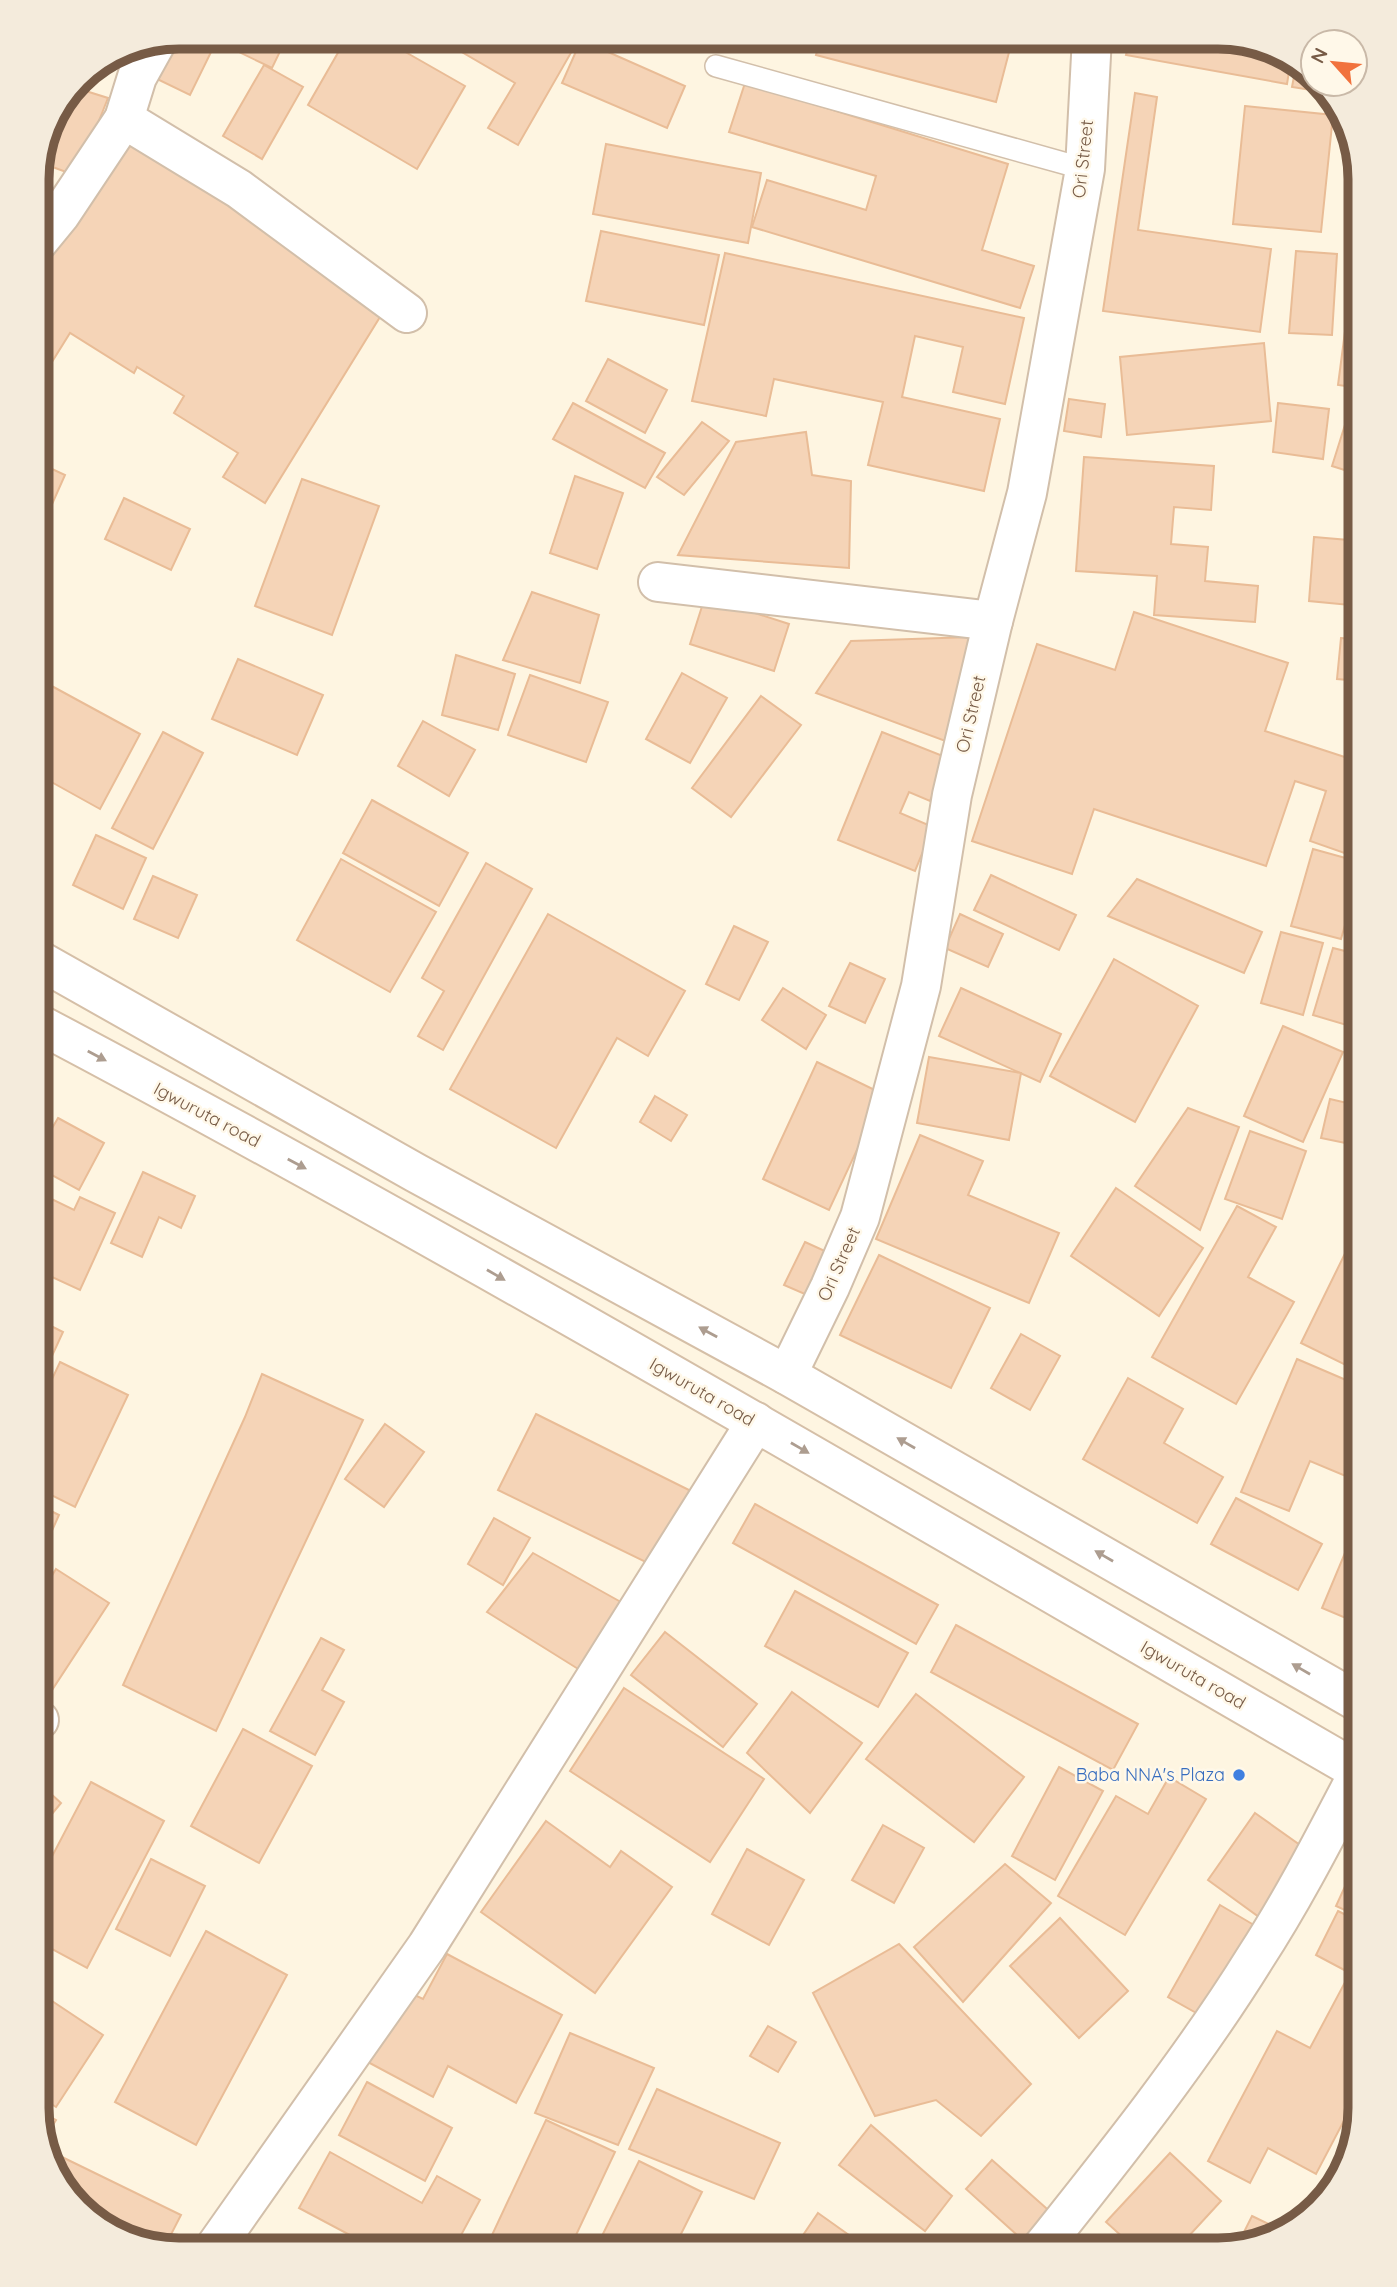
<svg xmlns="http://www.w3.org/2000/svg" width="1397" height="2287" font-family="Quicksand,sans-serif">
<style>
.building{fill:#f5d4b7;stroke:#e9bc96;stroke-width:2}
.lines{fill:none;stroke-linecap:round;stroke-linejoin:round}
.service-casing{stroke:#d2bfaa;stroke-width:24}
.minor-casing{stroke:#d2bfaa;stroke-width:42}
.secondary-casing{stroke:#d5bfa7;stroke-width:42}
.service{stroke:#fff;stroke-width:21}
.minor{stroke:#fff;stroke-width:38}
.secondary{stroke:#fff;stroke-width:38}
.oneway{fill:#ad9d90}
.shop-dot{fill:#3f7fe0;stroke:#fff8e9;stroke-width:2.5}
.labels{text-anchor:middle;stroke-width:5;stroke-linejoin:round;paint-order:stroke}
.street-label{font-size:18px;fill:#775b46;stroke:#fff8e9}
.shop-label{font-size:18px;fill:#366cbe;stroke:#fff8e9;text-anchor:end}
.rim{fill:none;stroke:#775b46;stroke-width:9}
</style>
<rect width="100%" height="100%" fill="#fef5e1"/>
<g class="building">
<polygon points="179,37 194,37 214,46 190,95 153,77 173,38"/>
<polygon points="208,37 287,37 272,68"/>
<polygon points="347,37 379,37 465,86 417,169 308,105"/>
<polygon points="436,37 547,37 572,51 518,145 488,128 515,83"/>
<polygon points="723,37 768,37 764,49"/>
<polygon points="821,37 1013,37 996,102 816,55"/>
<polygon points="1130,37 1228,37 1291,59 1287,84 1126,55"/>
<polygon points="581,40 685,86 667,128 562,83"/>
<polygon points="1297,61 1313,79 1313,84 1317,84 1324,92 1292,87"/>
<polygon points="264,65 303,87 262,159 223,136"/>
<polygon points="745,83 1008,164 982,250 1034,266 1020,308 752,227 767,180 866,210 876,176 729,132"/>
<polygon points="73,87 108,98 77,176 39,162 48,124"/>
<polygon points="1135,93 1157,97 1138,230 1271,249 1260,332 1103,311"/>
<polygon points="1245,106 1333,115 1321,232 1233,224"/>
<polygon points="121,139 388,304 265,503 223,477 238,453 174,413 184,396 137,367 134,373 70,333 37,386 37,275"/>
<polygon points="606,144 761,173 748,243 593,214"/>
<polygon points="601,231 719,255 704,325 586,301"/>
<polygon points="1296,251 1337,254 1332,335 1289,333"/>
<polygon points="725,253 1024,318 1005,404 953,392 963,347 915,336 902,397 1000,419 984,491 868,465 883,402 774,379 766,416 692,401"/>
<polygon points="1352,278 1360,279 1360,388 1338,385"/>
<polygon points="1264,343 1271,421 1127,435 1120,357"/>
<polygon points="608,359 667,390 645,433 586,401"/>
<polygon points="1356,390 1360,392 1360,475 1332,466"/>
<polygon points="1069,399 1105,404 1101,437 1064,431"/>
<polygon points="573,403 665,453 645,488 553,439"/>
<polygon points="1278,403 1329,409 1323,459 1273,452"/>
<polygon points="702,422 729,441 684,495 657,477"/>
<polygon points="806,432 812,475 851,481 849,568 678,555 736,442"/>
<polygon points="1084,457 1214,466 1211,510 1174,507 1171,544 1208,547 1205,581 1258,586 1255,622 1154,615 1157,576 1076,571"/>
<polygon points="37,462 65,475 37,538"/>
<polygon points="575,476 623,493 597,569 550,553"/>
<polygon points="302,479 379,506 332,635 255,606"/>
<polygon points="124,498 190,529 171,570 105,539"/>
<polygon points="1314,537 1360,541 1360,606 1309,601"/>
<polygon points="532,592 599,615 580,683 503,660"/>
<polygon points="705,597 789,624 774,671 690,644"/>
<polygon points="1134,612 1288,663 1265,731 1360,762 1360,834 1353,856 1310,841 1326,791 1295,781 1266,866 1094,809 1072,874 972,841 1037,644 1115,670"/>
<polygon points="972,637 948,742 816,693 851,641"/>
<polygon points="1341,638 1360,640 1360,681 1337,679"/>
<polygon points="456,655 515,674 498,730 442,715"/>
<polygon points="238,659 323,695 297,755 212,719"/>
<polygon points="682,673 727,698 690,763 646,739"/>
<polygon points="530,675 608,702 586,762 508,735"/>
<polygon points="37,678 140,734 100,809 37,774"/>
<polygon points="761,696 801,725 731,817 692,788"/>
<polygon points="423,721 475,750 449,796 398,766"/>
<polygon points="163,732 203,753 153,849 112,828"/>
<polygon points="882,732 948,758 930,801 909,792 900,813 933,827 915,871 838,840"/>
<polygon points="372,800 468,853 439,906 343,853"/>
<polygon points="96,835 146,858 123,909 73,885"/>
<polygon points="1313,849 1360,862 1360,873 1341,939 1291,926"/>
<polygon points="341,859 436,912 390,992 297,940"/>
<polygon points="486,863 532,889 443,1050 418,1036 444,991 422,978"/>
<polygon points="991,875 1076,915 1059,950 974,910"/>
<polygon points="153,876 197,895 178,938 134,919"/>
<polygon points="1137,879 1262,932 1244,973 1108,916"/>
<polygon points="548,914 685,991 648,1056 617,1038 556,1148 450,1089"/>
<polygon points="960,914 1003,934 988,967 945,948"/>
<polygon points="1360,915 1360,1029 1313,1015 1333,948 1349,952"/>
<polygon points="734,926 768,942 739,1000 706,984"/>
<polygon points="1281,932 1323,943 1303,1015 1261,1003"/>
<polygon points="1114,959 1198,1006 1135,1122 1050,1076"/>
<polygon points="850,963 885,979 865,1023 829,1006"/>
<polygon points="783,988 826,1015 806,1049 762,1020"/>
<polygon points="961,988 1061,1034 1040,1082 939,1036"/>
<polygon points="1283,1026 1343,1052 1303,1142 1244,1116"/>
<polygon points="929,1057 1021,1073 1009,1140 917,1123"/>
<polygon points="817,1062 883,1094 829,1210 763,1179"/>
<polygon points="655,1096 687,1115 671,1141 640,1122"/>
<polygon points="1330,1099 1360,1106 1360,1146 1321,1138"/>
<polygon points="37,1107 49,1118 37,1133"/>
<polygon points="1188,1108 1239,1127 1200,1230 1135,1186"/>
<polygon points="58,1118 104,1143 79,1190 37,1167 37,1154"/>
<polygon points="1250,1131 1306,1151 1282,1219 1225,1199"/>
<polygon points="920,1135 983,1161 968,1195 1059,1233 1029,1303 876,1239"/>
<polygon points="143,1172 195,1196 181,1228 159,1217 142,1257 111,1243"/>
<polygon points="1116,1188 1203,1248 1159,1316 1071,1256"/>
<polygon points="37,1192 74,1210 80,1197 115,1213 80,1290 37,1270"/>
<polygon points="1237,1206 1276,1227 1248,1277 1294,1302 1236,1404 1152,1357"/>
<polygon points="1360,1223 1360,1372 1301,1343"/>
<polygon points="805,1242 827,1252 807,1295 784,1285"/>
<polygon points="879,1255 990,1308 951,1388 840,1335"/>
<polygon points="37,1319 63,1332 52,1356 37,1349"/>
<polygon points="1021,1334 1060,1356 1030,1410 991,1388"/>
<polygon points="1297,1359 1360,1386 1360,1482 1310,1461 1289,1511 1241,1492"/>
<polygon points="60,1362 128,1395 75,1507 37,1488 37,1411"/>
<polygon points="262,1374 363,1420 216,1731 123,1685 245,1417"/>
<polygon points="1128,1378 1183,1409 1164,1443 1223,1477 1197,1523 1083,1459"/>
<polygon points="536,1414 695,1493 658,1568 498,1490"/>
<polygon points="385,1424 424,1452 384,1507 345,1479"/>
<polygon points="1236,1498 1322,1544 1298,1590 1211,1544"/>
<polygon points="37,1504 59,1515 37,1564"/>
<polygon points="755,1504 938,1605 916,1644 733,1543"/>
<polygon points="1360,1517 1360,1624 1322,1608"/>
<polygon points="494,1518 530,1538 503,1585 468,1564"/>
<polygon points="533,1553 628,1606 583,1672 487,1612"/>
<polygon points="56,1569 109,1603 52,1690 37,1680 37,1600"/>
<polygon points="795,1591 908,1653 878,1707 765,1646"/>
<polygon points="956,1625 1138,1724 1113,1770 931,1672"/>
<polygon points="665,1632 757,1704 723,1747 631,1675"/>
<polygon points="321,1638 344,1650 322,1690 344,1702 315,1755 270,1731"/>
<polygon points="624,1688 764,1779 710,1862 570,1771"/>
<polygon points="792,1692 862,1743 810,1813 747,1753"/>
<polygon points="916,1694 1024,1777 974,1842 866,1759"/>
<polygon points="243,1729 312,1766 259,1863 191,1826"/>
<polygon points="1059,1767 1103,1791 1055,1880 1012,1856"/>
<polygon points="1169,1777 1206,1799 1125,1935 1058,1896 1116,1796 1148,1814"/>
<polygon points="37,1781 61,1803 37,1832"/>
<polygon points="91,1782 164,1821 87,1968 37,1941 37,1885"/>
<polygon points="1255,1813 1307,1850 1259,1917 1208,1880"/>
<polygon points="546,1821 610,1867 621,1851 672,1887 595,1993 481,1912"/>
<polygon points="883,1825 924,1848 894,1903 852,1880"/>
<polygon points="747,1849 804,1880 769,1945 712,1914"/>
<polygon points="1359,1856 1360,1857 1360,1917 1336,1906"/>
<polygon points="151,1859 205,1886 170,1956 116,1929"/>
<polygon points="1005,1864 1051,1903 963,2002 914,1947"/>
<polygon points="1220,1905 1259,1928 1207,2019 1168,1997"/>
<polygon points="1338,1911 1360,1922 1360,2090 1316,2174 1268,2148 1250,2183 1208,2161 1277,2031 1310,2048 1350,1973 1316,1955"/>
<polygon points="1060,1918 1128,1991 1079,2038 1010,1966"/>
<polygon points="206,1931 287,1975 196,2145 115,2102"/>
<polygon points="899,1944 1031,2084 981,2136 936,2100 875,2116 813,1993"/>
<polygon points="447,1954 562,2015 516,2103 448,2066 433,2097 366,2061 404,1990 423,1999"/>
<polygon points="37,1991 103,2035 56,2107 37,2095"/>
<polygon points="768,2026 796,2042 778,2072 750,2056"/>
<polygon points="570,2033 654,2068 618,2145 535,2113"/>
<polygon points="367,2082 452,2128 425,2181 339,2135"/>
<polygon points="657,2089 780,2143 754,2199 629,2149"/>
<polygon points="37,2109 56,2120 44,2139"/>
<polygon points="546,2120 615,2152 569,2250 485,2250"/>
<polygon points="871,2125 952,2196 925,2231 839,2165"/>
<polygon points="330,2152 422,2203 437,2176 480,2200 453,2250 378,2250 299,2208"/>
<polygon points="1170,2153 1221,2201 1176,2250 1137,2250 1106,2222"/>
<polygon points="62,2157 181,2215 164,2248 100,2227 54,2174"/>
<polygon points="992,2160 1054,2215 1028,2245 966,2189"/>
<polygon points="639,2161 702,2192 673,2250 595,2250"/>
<polygon points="1338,2161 1343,2165 1337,2187 1321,2200 1313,2194"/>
<polygon points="818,2213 870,2250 793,2250"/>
<polygon points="1252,2216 1285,2232 1281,2235 1237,2246"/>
</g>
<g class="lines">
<g class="service-casing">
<polyline id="service" points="716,66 1085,169"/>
</g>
<g class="minor-casing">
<g id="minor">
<polyline points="124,119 239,189 407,313"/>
<polyline points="37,243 60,215 124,119 137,77 157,41"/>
<polyline points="658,582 993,621"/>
<polyline points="787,1375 830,1287 860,1217 921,986 952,795 993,621 1027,493 1085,169 1092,37"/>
<polyline points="37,1719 39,1720"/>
<polyline points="213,2250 427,1946 756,1422"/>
<path d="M1040,2250c75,-94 151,-189 215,-292 39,-60 71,-123 104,-186"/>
</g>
</g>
<g class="secondary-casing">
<g id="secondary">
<polyline points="37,959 416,1173 787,1375 1360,1703"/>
<path d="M37,1023c448,237 884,496 1323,749"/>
</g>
</g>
<use href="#service" class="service"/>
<use href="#minor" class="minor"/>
<use href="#secondary" class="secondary"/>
</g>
<defs><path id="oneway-solid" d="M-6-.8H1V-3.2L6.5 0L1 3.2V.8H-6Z" transform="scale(1.75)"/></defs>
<g class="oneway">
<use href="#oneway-solid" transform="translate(97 1056) rotate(28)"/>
<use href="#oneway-solid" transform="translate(297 1164) rotate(28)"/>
<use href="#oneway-solid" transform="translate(496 1275) rotate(30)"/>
<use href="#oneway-solid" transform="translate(708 1332) rotate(-151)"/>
<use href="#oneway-solid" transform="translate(906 1443) rotate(-150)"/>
<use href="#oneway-solid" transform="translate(800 1448) rotate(30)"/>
<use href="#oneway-solid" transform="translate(1104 1556) rotate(-150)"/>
<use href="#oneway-solid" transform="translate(1301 1669) rotate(-150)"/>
</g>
<circle class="shop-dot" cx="1239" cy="1775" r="7"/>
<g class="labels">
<g class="street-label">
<text transform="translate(1083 159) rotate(-84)" y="6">Ori Street</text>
<text transform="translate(971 714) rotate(-77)" y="6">Ori Street</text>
<text transform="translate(207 1115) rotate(28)" y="6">Igwuruta road</text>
<text transform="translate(839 1264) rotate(-66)" y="6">Ori Street</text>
<text transform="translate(702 1392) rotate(30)" y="6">Igwuruta road</text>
<text transform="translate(1193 1675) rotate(30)" y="6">Igwuruta road</text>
</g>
<g class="shop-label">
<text x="1225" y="1781">Baba NNA's Plaza</text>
</g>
</g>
<path d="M0 0H1397V2287H0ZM179 49H1218A130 130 0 0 1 1348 179V2108A130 130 0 0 1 1218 2238H179A130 130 0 0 1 49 2108V179A130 130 0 0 1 179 49Z" fill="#f4ebdc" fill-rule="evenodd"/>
<path class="rim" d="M179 49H1218A130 130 0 0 1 1348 179V2108A130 130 0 0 1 1218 2238H179A130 130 0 0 1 49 2108V179A130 130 0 0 1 179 49Z"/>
<g transform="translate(1334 63) rotate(297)"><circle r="33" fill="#fff8e9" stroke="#c9b9a8" stroke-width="2"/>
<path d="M0-5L12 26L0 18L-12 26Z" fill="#f1723d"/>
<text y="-10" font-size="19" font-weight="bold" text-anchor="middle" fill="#775b46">N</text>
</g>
</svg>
